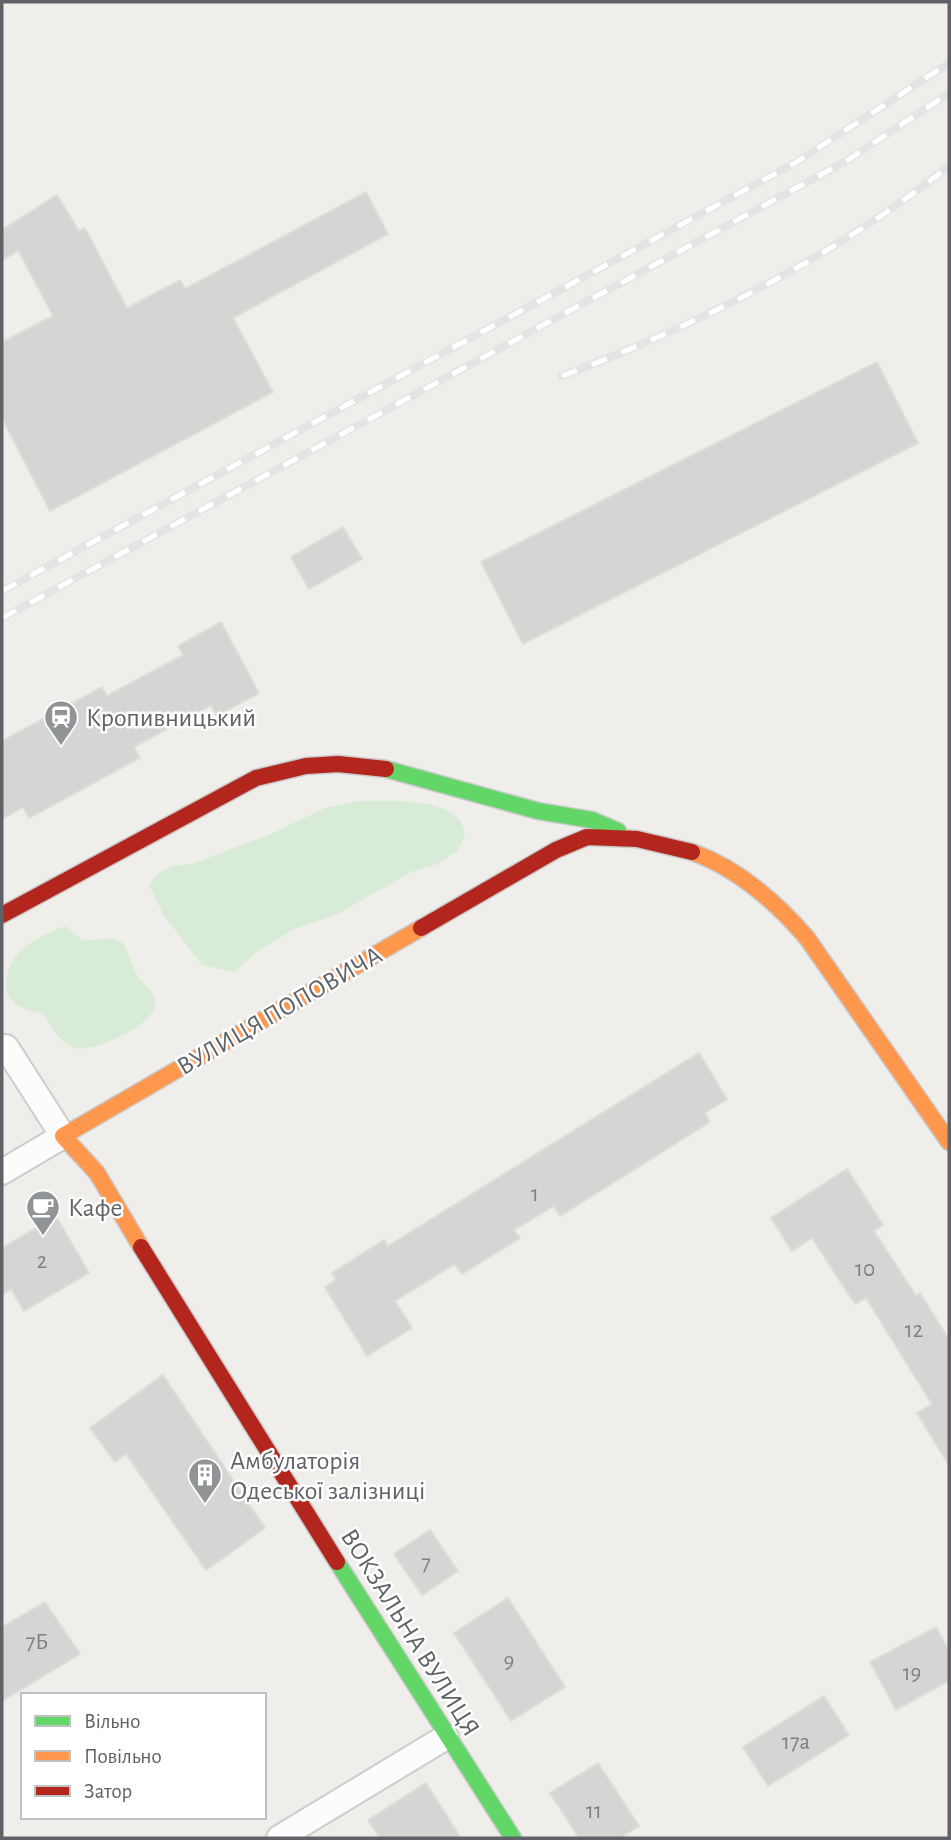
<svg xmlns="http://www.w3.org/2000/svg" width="951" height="1840" font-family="'Alegreya Sans',sans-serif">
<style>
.green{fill:#d8ebd6}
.building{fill:#d6d5d3;stroke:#deddd9;stroke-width:2}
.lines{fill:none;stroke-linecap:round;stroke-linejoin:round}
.street-casing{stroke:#cbcccc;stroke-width:28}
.fast-casing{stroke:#cacacb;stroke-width:19}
.slow-casing{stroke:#cacacb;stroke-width:19}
.jam-casing{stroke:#cacacb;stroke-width:19}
.street{stroke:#fdfcfc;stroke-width:24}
.fast{stroke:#63d668;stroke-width:16}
.slow{stroke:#ff974d;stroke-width:16}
.jam{stroke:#b3261e;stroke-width:16}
.rail-casing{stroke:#e4e4e4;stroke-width:8}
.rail{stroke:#fff;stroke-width:5;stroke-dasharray:16;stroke-linecap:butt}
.labels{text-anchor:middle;stroke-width:5;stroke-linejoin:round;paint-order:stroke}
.number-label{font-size:23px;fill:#7e8184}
.poi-label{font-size:26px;fill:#5f6368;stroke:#fff;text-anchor:start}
.street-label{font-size:26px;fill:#5f6368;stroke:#fff}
</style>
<rect width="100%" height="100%" fill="#efeeea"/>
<g class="green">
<path d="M358,801c25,0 86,-4 102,20 3,4 4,11 5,16l-9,15 -19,12 -26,8 -75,43 -42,14 -36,22 -24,21 -32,-7 -39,-51 -14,-29 8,-10 15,-9 20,-2 79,-30 54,-26z"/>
<path d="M65,926c5,4 11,10 17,13 11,5 32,-7 41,5 6,8 8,21 13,30 6,10 20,17 19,30 -1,22 -60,48 -79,44 -15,-3 -25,-23 -33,-34 -16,-3 -27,-6 -36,-21 -7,-38 29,-56 58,-67z"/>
</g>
<g class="building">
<polygon points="366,192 388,234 233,318 273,392 50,511 2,418 2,342 53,316 18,250 2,261 2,230 57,195 79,231 85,228 127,308 180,280 185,289"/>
<polygon points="877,362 918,443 523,644 481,562"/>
<polygon points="343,527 362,559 309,589 291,557"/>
<polygon points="221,622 259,693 217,716 211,705 134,747 140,758 29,818 23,807 2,819 2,741 102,687 107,696 183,655 178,646"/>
<polygon points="699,1053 727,1099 705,1113 710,1122 560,1216 554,1206 514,1230 520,1238 462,1274 455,1264 395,1301 412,1328 367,1356 325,1287 336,1280 332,1273 384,1240 388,1246"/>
<polygon points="847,1169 883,1225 874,1231 916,1296 920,1293 949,1340 949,1465 917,1413 932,1404 866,1298 855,1304 812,1238 792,1251 771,1218"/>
<polygon points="56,1216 89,1273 24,1311 11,1289 2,1295 2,1248"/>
<polygon points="163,1375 265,1528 206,1570 126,1454 115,1462 90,1428"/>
<polygon points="430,1530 458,1571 422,1595 394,1554"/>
<polygon points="508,1598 565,1687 511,1721 454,1633"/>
<polygon points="45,1602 80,1654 2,1701 2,1627"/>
<polygon points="936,1627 949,1651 949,1681 896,1710 870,1662"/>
<polygon points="824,1696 849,1735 768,1786 743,1747"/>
<polygon points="598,1763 639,1826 620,1838 579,1838 550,1793"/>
<polygon points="426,1783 461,1838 380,1838 368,1820"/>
</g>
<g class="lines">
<g class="street-casing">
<g id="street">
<polyline points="2,1049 6,1047 63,1136 2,1172"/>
<polyline points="279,1838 446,1737"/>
</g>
</g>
<g class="fast-casing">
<g id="fast">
<polyline points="386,769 538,811 592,820 618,831"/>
<polyline points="337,1562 513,1838"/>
</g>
</g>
<g class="slow-casing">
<g id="slow">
<path d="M692,852c45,16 84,50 115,86l142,204"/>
<polyline points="141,1247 97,1173 63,1136 421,928"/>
</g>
</g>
<g class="jam-casing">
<g id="jam">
<polyline points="2,915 256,778 306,766 338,764 386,769"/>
<polyline points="421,928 556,850 587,837 637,839 692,852"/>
<polyline points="141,1247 337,1562"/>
</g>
</g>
<use href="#street" class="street"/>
<use href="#fast" class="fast"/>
<use href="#slow" class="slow"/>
<use href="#jam" class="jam"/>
<g class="rail-casing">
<g id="rail">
<path d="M562,376c138,-52 271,-118 387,-210"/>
<polyline points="2,591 795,163 949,63"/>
<polyline points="2,618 848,160 949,93"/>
</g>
</g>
<use href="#rail" class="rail"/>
</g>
<defs>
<g id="station-pin" transform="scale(1.75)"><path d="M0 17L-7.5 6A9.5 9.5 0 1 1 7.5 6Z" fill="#919496" stroke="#fff"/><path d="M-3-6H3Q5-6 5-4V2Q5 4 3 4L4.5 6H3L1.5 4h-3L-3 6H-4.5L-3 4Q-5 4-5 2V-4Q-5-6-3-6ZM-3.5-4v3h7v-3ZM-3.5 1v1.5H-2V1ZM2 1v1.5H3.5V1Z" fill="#fff"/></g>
<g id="cafe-pin" transform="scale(1.75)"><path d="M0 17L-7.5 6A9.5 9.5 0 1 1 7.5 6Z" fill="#919496" stroke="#fff"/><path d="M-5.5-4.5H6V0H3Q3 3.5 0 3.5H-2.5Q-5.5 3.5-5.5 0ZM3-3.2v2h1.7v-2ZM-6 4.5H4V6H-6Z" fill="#fff"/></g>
<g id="building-pin" transform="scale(1.75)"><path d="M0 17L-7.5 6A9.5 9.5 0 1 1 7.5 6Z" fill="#919496" stroke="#fff"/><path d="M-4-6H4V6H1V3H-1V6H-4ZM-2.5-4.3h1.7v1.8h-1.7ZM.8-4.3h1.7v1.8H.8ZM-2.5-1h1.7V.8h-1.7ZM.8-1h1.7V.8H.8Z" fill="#fff"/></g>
</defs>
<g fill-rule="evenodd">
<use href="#station-pin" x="61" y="717"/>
<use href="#cafe-pin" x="43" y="1207"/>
<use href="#building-pin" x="205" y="1475"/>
</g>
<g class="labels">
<g class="number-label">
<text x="535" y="1201">1</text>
<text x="42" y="1268">2</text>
<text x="865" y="1276">10</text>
<text x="914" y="1337">12</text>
<text x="426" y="1570">7</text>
<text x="37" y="1649">7Б</text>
<text x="509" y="1668">9</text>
<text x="912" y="1680">19</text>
<text x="796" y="1749">17а</text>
<text x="594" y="1818">11</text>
</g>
<g class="poi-label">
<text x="86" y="726">Кропивницький</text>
<text x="68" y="1216">Кафе</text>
<text x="230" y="1469">Амбулаторія<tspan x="230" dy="30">Одеської залізниці</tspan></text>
</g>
<g class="street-label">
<text transform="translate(279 1010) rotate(-30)" y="9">ВУЛИЦЯ ПОПОВИЧА</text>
<text transform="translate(411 1632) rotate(58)" y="9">ВОКЗАЛЬНА ВУЛИЦЯ</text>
</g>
</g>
<rect width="951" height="1840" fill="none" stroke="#5f6368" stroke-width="7"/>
<rect x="21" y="1693" width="245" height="126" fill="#ffffff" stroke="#bfc1c3" stroke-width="2"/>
<rect x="35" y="1716" width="35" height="10" fill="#63d668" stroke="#bfc1c3" stroke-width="2"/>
<text x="84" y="1728" font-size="21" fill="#5f6368">Вільно</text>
<rect x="35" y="1751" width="35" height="10" fill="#ff974d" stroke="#bfc1c3" stroke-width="2"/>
<text x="84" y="1763" font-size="21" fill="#5f6368">Повільно</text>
<rect x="35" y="1786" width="35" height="10" fill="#b3261e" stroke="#bfc1c3" stroke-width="2"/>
<text x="84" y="1798" font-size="21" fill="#5f6368">Затор</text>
</svg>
